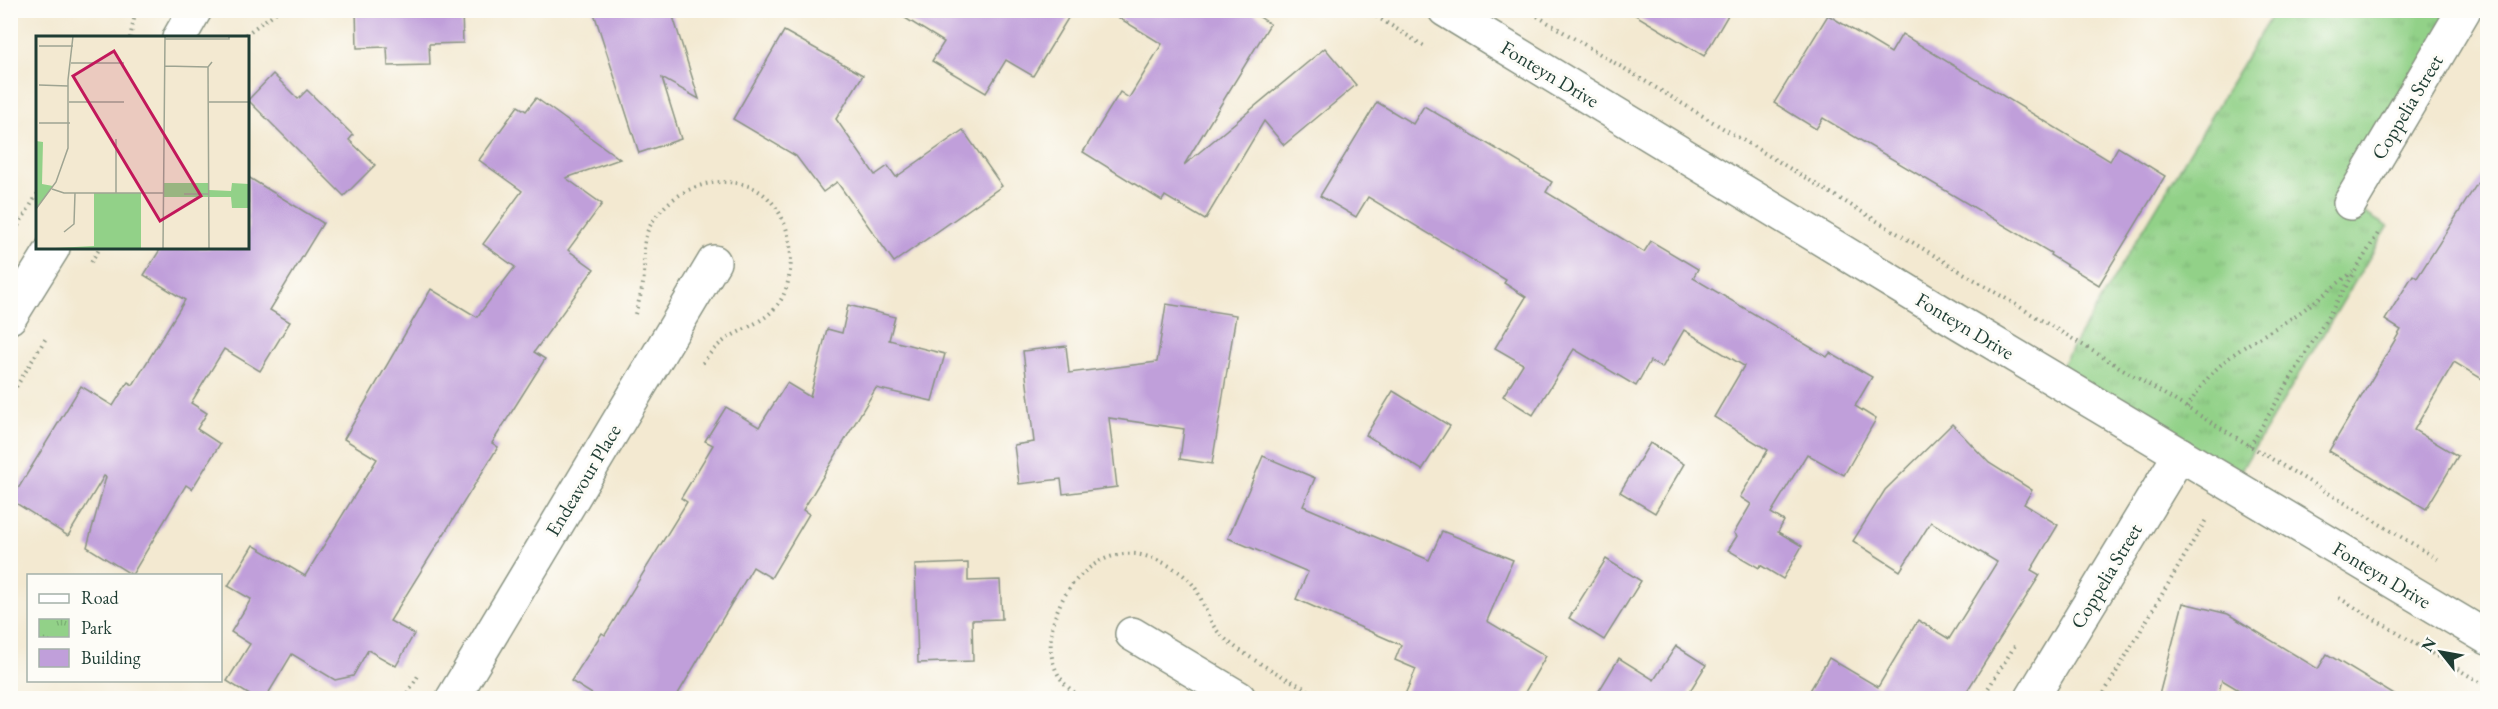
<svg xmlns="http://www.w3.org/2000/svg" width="2498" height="709" font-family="'EB Garamond',serif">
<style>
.park{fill:url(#park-tufts);stroke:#58875e;stroke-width:1.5}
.building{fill:#c09fda}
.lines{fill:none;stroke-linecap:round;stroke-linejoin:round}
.minor-casing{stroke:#899382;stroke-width:36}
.path{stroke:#899382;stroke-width:4;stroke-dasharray:1.5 4.5;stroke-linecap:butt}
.minor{stroke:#fff;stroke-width:33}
.labels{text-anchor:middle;stroke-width:6;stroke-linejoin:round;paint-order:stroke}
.street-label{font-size:20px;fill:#1f3d34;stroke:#fdfcf7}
.inset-road{fill:none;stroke:#9ea492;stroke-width:1.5}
.view{fill:#c2185b;fill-opacity:0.15;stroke:#c2185b;stroke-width:3}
.inset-edge{fill:none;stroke:#1f3d34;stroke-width:3}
</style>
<defs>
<pattern id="park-tufts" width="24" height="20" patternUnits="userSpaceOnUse" patternTransform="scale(1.5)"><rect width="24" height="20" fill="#92d188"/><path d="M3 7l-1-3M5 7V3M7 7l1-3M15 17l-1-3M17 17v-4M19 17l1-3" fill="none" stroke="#7db476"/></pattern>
</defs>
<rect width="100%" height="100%" fill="#fdfcf7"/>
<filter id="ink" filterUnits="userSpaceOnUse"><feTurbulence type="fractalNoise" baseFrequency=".0167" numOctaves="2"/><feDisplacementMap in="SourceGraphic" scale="12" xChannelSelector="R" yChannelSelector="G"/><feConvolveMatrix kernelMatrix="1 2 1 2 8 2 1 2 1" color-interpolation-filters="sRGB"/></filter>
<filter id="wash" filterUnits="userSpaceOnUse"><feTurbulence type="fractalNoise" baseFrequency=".008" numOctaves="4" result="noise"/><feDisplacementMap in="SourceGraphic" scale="24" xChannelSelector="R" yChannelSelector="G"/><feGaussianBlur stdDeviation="1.35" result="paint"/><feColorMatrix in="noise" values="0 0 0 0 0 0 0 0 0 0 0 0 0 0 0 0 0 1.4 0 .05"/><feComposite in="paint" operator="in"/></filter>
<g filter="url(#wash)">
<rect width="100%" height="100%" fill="#f3e9d1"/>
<polygon class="park" points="2274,11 2464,11 2350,204 2388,227 2232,485 2054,378"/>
<g id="blocks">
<g class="building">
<polygon points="356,10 462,10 463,43 429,44 430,65 388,66 387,47 357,48"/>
<polygon points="593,10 671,10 699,99 662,78 681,139 639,153"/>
<polygon points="892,10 1073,10 1033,76 1006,60 986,93 932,61 944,42"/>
<polygon points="1106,10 1249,10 1270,24 1184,165 1325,48 1356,85 1284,145 1264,121 1205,220 1165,196 1162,201 1083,152 1120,92 1129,98 1162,44"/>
<polygon points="1627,10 1731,10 1704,56"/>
<polygon points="1828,15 1891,53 1902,34 2110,161 2118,147 2165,176 2099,285 2050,255 2051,253 1823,118 1816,129 1774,103"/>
<polygon points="784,31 863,75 836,119 875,175 888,166 896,177 963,130 1002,186 894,262 837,182 823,192 796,156 733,119"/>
<polygon points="273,74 298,99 307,90 353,135 349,140 375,165 344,196 248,100"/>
<polygon points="536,98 620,159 566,178 602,204 568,250 594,269 534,352 545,359 492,443 498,447 390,621 414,634 396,666 368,650 353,676 335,680 292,654 265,699 256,699 227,681 250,644 231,632 251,599 228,586 253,545 305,576 377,459 344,439 431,289 477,317 515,267 483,244 522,191 479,160 518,106 526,111"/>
<polygon points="1377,102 1413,124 1424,106 1552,182 1546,192 1644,252 1651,241 1698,269 1693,278 1827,357 1830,353 1872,377 1855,406 1876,419 1844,475 1807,454 1771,513 1784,521 1778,532 1802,546 1783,579 1760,565 1759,568 1728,550 1737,536 1734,533 1751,504 1740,497 1768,450 1714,417 1744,366 1684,330 1662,368 1650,361 1636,386 1574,349 1533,415 1503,396 1523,364 1495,348 1526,297 1504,283 1506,280 1368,197 1356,217 1320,196"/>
<polygon points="2487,168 2487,382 2454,362 2414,430 2458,456 2426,509 2329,451 2401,330 2385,320 2413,275 2417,278"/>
<polygon points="248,177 323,223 270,310 290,322 260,371 224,349 191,403 207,413 197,429 220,444 192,489 186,485 132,575 87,547 106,477 104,476 68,536 11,500 81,386 113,406 128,382 133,385 185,300 144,275 161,248 248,248"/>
<polygon points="1166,304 1236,315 1212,464 1180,459 1184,429 1109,418 1117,487 1063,494 1061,479 1019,484 1014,445 1034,442 1023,351 1066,346 1069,373 1157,362"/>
<polygon points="848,305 895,317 889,340 945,354 932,401 876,388 803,510 809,514 771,578 753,567 675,699 600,699 571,681 602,633 605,635 687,502 681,498 713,445 705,441 726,407 759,427 787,383 810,397 827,329 842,333"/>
<polygon points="1393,391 1450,426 1422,470 1366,435"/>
<polygon points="1952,424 1989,463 2032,490 2024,504 2058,525 2031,570 2040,575 1962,699 1805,699 1829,658 1878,687 1918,620 1949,639 1997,562 1931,522 1900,571 1853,541 1885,490"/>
<polygon points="1650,443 1684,464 1655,513 1620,492"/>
<polygon points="1263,456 1315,478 1303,506 1429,560 1442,531 1513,560 1487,621 1546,656 1521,699 1403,699 1416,669 1395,660 1401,645 1296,599 1308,572 1228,538"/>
<polygon points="1606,559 1641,581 1604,640 1569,618"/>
<polygon points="968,563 968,581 1000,580 1002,619 972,620 973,661 918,663 915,565"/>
<polygon points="2183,603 2228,614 2318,669 2327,654 2401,699 2254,699 2222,680 2217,699 2158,699"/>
<polygon points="1676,646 1706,665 1685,699 1594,699 1619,658 1654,680"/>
</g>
</g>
</g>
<g filter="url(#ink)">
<use href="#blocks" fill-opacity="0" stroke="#899382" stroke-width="1.5"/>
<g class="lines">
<g class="minor-casing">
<g id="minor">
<polyline points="1445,10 1950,317 2488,638"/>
<polyline points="179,38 195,10"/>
<polyline points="2350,203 2464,10"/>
<polyline points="10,317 53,248"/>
<polyline points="1132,634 1239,698"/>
<polyline points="453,698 714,262"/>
<polyline points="2032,698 2180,454"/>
</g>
</g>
<g class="path">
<polyline points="1366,10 1424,46"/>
<polyline points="1527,10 2441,561"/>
<polyline points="130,38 136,10"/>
<polyline points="241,38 279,10"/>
<polyline points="15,231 38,193"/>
<polyline points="91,262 100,248"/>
<path d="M635,314c4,-13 8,-25 9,-39 1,-17 -3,-33 6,-49 18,-34 63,-54 101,-39 40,17 49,76 31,111 -12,22 -34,28 -54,40 -12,8 -20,17 -28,29"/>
<polyline points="10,397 46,338"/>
<path d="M2187,408c30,-51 55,-59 103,-89 22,-14 42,-32 63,-47"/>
<polyline points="2250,446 2380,230"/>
<polyline points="2339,598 2488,687"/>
<polyline points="404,698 418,676"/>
<path d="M1085,698c-71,-31 -21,-151 51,-144 21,3 51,18 61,37 8,14 12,33 24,44 23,23 72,46 101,63"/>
<polyline points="1982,698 2016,644"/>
<polyline points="2101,698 2207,518"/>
</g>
<use href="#minor" class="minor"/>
</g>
</g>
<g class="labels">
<g class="street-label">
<text transform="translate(1550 74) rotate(31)" y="7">Fonteyn Drive</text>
<text transform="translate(2407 107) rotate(-59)" y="7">Coppelia Street</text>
<text transform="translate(1965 326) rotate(31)" y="7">Fonteyn Drive</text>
<text transform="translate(583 480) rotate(-59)" y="7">Endeavour Place</text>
<text transform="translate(2382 575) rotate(31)" y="7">Fonteyn Drive</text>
<text transform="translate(2106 576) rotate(-59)" y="7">Coppelia Street</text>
</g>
</g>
<g transform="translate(36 36)">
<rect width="213" height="213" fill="#f3e9d1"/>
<path d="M0,105l7,1 -1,42 11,2 -17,23zM127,147h46v7l22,1 1,-8 17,1v24h-17l-1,-11h-68zM58,157h47v56h-105l58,-3z" fill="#92d188"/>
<path class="inset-road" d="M129,3h64v-3M3,10h34M35,27h53M128,30l44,1 4,-5M172,31l1,182M3,49l29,1M33,66h55M173,66h40M3,87h31M16,153l12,4h99M80,157v-54M148,158h25M0,173l20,-27 12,-34v-68l5,-44M28,196l10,-8 1,-31M127,213l2,-213"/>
<path class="view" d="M78,15l87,145 -41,25 -87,-145z"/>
<rect width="213" height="213" class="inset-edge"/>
</g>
<rect width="2498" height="709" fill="none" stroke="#fdfcf7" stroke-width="36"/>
<rect x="27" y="574" width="195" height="108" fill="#fdfcf7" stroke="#a4b0a9" stroke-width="1.5"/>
<rect x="39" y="594" width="30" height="9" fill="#ffffff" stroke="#a4b0a9" stroke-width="1.5"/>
<text x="81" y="604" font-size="18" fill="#1f3d34">Road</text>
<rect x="39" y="619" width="30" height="18" fill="url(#park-tufts)" stroke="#a4b0a9" stroke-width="1.5"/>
<text x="81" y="634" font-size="18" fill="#1f3d34">Park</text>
<rect x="39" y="649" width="30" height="18" fill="#c09fda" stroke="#a4b0a9" stroke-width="1.5"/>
<text x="81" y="664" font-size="18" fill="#1f3d34">Building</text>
<g transform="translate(2441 652) rotate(301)" stroke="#fdfcf7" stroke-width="4.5" paint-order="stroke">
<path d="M0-4.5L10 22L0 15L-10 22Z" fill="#1f3d34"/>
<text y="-9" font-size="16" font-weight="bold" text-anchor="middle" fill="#1f3d34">N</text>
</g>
</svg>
